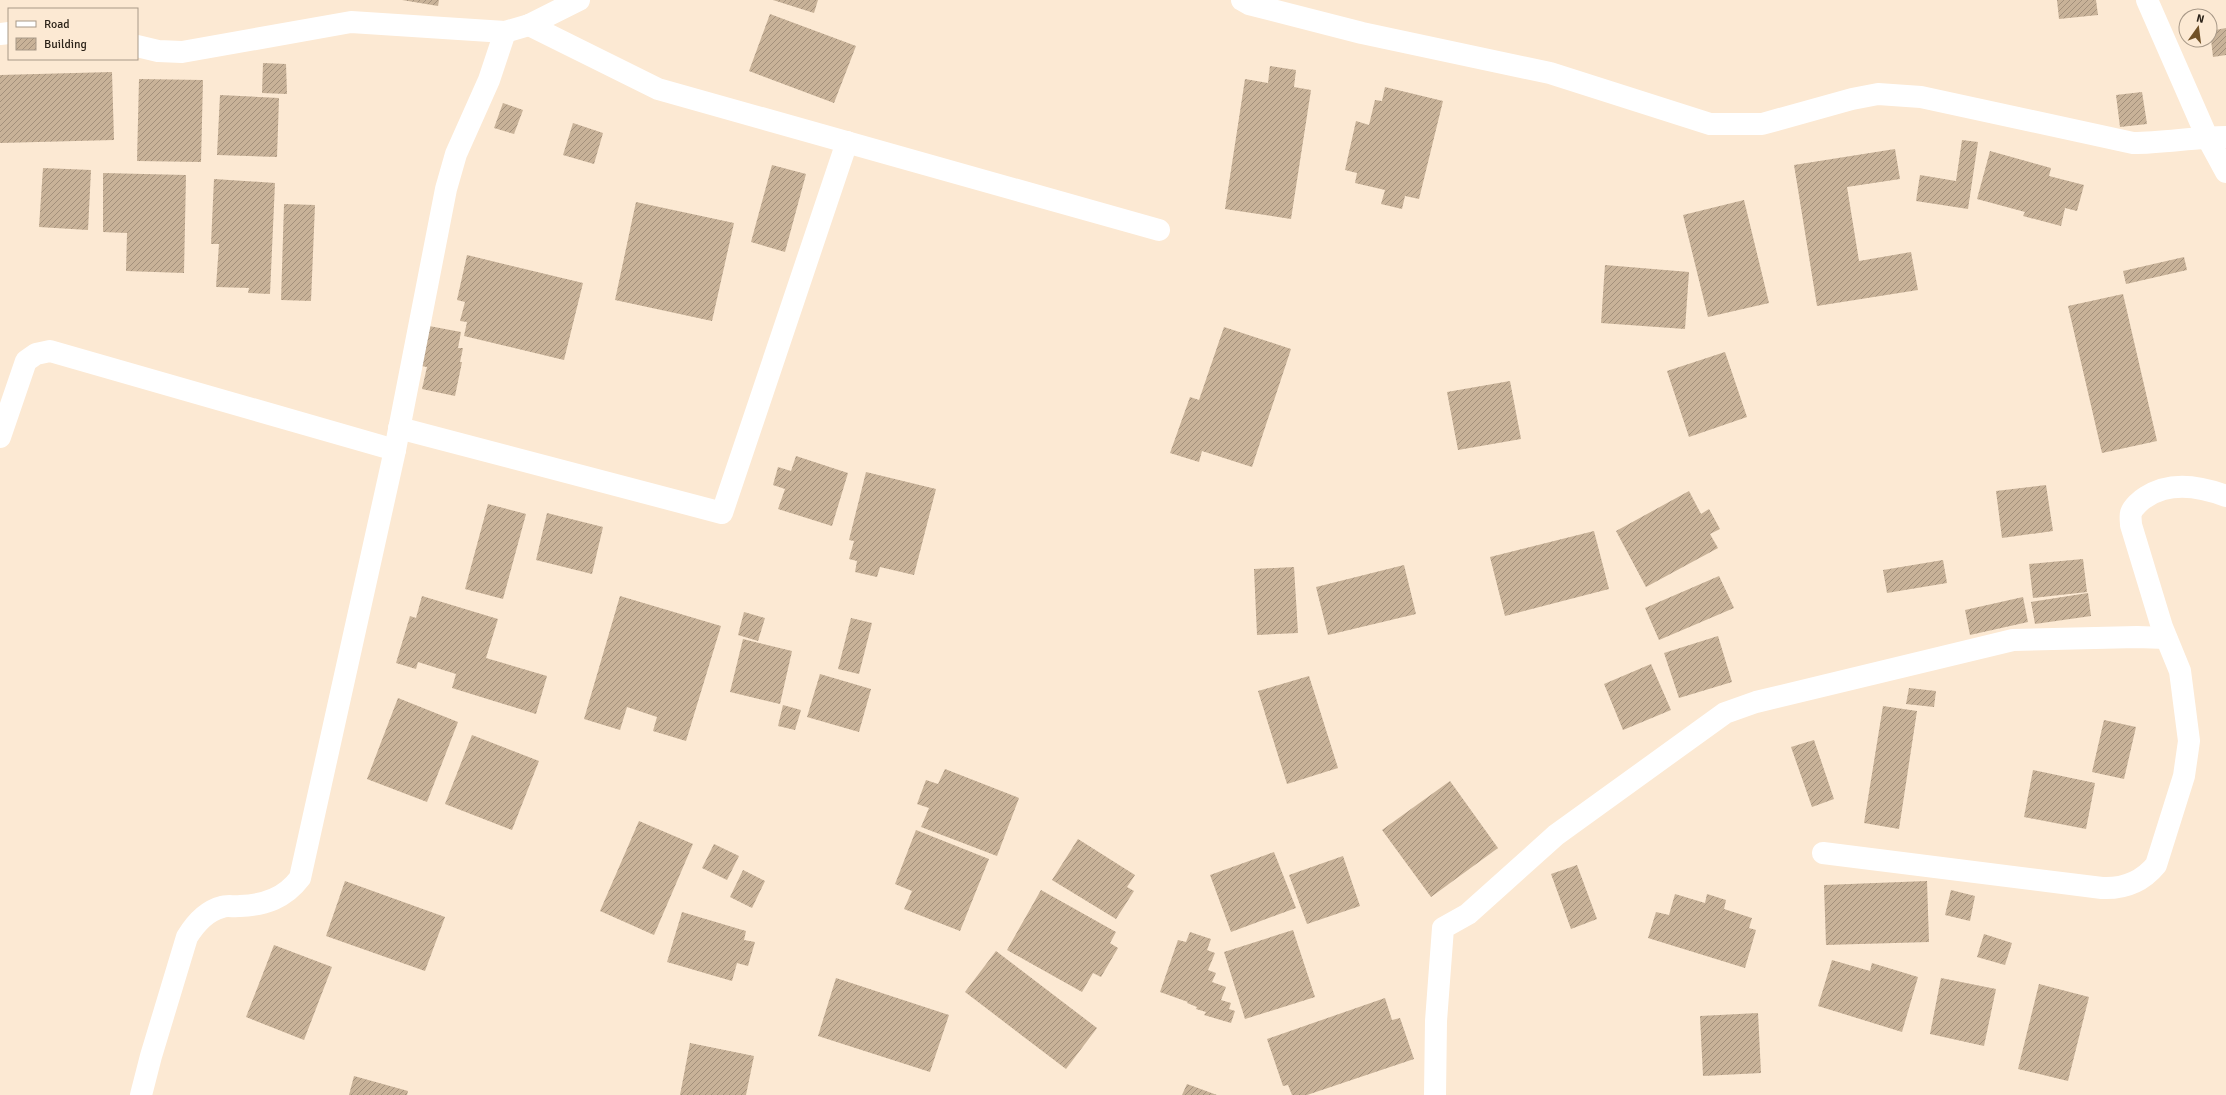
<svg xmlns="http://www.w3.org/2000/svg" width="2226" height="1095" font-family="Signika,sans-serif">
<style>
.building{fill:url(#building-hatch)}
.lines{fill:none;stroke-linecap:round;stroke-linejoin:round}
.minor{stroke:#fff;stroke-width:22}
</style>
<defs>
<pattern id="building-hatch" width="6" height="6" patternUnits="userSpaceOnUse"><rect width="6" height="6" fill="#c8b298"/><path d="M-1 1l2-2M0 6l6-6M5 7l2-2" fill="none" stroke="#a3907b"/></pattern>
</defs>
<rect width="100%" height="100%" fill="#fce9d3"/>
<g class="building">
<polygon points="402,0 439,0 438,6"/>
<polygon points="773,0 818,0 814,13"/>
<polygon points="2057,0 2096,0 2098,15 2059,19"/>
<polygon points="770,14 856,46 834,103 749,71"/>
<polygon points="2226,28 2226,55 2213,57 2210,31"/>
<polygon points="263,63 286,64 287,94 262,93"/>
<polygon points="1270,66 1296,70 1294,87 1311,90 1291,219 1225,209 1245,79 1268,83"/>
<polygon points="112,72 114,140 0,143 0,75"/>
<polygon points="139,79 203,80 201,162 137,161"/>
<polygon points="1385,87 1443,101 1419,199 1405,196 1402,209 1381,204 1385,190 1355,183 1357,173 1345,170 1356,121 1369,125 1375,100 1382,101"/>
<polygon points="2142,92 2147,124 2120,127 2116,95"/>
<polygon points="220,95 279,98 277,157 217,155"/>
<polygon points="503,103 523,110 514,134 494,128"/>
<polygon points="573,123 603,133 594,164 563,155"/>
<polygon points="1962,140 1978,142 1968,209 1916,201 1920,175 1956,181"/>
<polygon points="1895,149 1900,179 1847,187 1859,261 1911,252 1918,290 1817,306 1794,165"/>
<polygon points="1990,151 2051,168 2049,176 2084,185 2077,211 2065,208 2061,226 2023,216 2025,212 1977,199"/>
<polygon points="772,165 806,174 785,252 751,242"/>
<polygon points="43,168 91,170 88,230 39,227"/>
<polygon points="103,173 186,175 184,273 126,271 127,233 103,232"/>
<polygon points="214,179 275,183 270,294 248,293 249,288 216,287 219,244 211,244"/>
<polygon points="1744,200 1769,303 1708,317 1683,215"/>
<polygon points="636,202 734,223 712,321 615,300"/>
<polygon points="284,204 315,205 311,301 281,300"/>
<polygon points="467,255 583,283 564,360 464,336 467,322 460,321 465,302 457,300"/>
<polygon points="2184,257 2187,270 2126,284 2123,271"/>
<polygon points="1605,265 1689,272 1685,329 1601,323"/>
<polygon points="2123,294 2157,441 2102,453 2068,306"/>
<polygon points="429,326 461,332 458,348 463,348 460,362 462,362 455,396 422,389 427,367 421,366"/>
<polygon points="1224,327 1291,349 1252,467 1202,451 1199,462 1170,453 1190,397 1199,400"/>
<polygon points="1725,352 1747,417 1689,437 1667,371"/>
<polygon points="1510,381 1521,439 1458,450 1447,392"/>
<polygon points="796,456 848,473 832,526 778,509 785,489 773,485 778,467 791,471"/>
<polygon points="866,472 936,489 914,575 880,567 877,577 855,572 857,561 849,559 854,541 849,540"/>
<polygon points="2046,485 2053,531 2002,538 1996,491"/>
<polygon points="1689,491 1701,514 1709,509 1720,529 1710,534 1718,548 1646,587 1616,531"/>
<polygon points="488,504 526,514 503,599 465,589"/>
<polygon points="547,513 603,527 592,574 536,560"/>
<polygon points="1594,531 1609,589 1505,616 1490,557"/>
<polygon points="2083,559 2087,592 2033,598 2029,564"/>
<polygon points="1943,560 1947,583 1887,593 1883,570"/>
<polygon points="1404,565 1416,614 1328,635 1316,587"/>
<polygon points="1294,567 1298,633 1257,635 1254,569"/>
<polygon points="1719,576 1734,608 1659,640 1645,608"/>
<polygon points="2088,593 2091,616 2035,624 2031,602"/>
<polygon points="422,596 498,619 486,658 547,676 536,714 452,688 456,674 418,662 416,669 396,663 410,616 416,618"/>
<polygon points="620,596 721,626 686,741 653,731 657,717 627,707 620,730 584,719"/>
<polygon points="2023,597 2028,622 1970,635 1965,610"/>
<polygon points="744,612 765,618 758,641 738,635"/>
<polygon points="851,618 872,623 859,674 838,669"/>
<polygon points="1718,636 1732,682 1679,698 1664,653"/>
<polygon points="743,639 792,651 780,704 730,692"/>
<polygon points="1651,664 1671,710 1623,730 1604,684"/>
<polygon points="820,674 871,689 859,732 807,717"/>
<polygon points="1309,676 1338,768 1287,784 1258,691"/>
<polygon points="1909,688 1936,691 1934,707 1906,704"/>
<polygon points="398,698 458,722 427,802 367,779"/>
<polygon points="783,705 801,710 795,730 778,726"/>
<polygon points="1883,706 1917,711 1899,829 1864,823"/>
<polygon points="2104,720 2136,727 2124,779 2092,772"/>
<polygon points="472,735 539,761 512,830 445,804"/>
<polygon points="1814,740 1834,799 1812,807 1791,747"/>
<polygon points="945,769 1019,798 997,856 921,827 929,808 917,804 926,780 938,784"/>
<polygon points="2033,770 2095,783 2086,829 2024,817"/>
<polygon points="1450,781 1498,848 1431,897 1382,830"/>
<polygon points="639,821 693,844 654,935 600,911"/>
<polygon points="916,830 989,859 960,931 904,909 912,891 895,884"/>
<polygon points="1078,839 1135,875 1127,887 1134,891 1116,919 1052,880"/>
<polygon points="714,844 739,856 727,880 702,868"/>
<polygon points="1274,852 1296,908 1231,932 1210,875"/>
<polygon points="1343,856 1360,906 1307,924 1289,875"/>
<polygon points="1577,865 1597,919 1571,929 1551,874"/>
<polygon points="743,870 765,881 752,908 730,897"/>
<polygon points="345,881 445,917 425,971 326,936"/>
<polygon points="1927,881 1929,942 1826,945 1824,885"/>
<polygon points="1041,890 1116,932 1110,943 1118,948 1101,977 1093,973 1082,992 1007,950"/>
<polygon points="1951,890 1975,896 1970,921 1945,915"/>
<polygon points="1675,894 1705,903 1707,894 1726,900 1724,909 1752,918 1749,928 1756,930 1745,968 1648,938 1656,912 1669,915"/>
<polygon points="682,912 746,931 744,940 755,942 748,966 737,963 732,981 667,962"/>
<polygon points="1293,930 1315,997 1245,1019 1224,952"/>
<polygon points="1190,932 1211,939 1207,950 1215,953 1208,970 1216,973 1212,982 1226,987 1221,1000 1231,1003 1229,1009 1235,1011 1231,1023 1204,1015 1206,1012 1196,1009 1197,1007 1187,1003 1188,1002 1160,992 1178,940 1186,942"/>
<polygon points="1984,934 2012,943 2005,965 1977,957"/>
<polygon points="274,945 332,967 304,1040 246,1017"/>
<polygon points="996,951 1097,1028 1066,1069 965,992"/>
<polygon points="1832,960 1870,971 1872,963 1918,977 1902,1032 1818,1006"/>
<polygon points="836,978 949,1015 930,1072 818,1036"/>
<polygon points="1941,978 1996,989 1984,1046 1930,1034"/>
<polygon points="2039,984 2089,997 2068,1081 2018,1069"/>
<polygon points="1385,998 1392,1020 1400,1018 1414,1059 1307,1095 1292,1095 1288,1085 1283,1086 1267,1039"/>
<polygon points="1758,1013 1761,1073 1703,1076 1700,1016"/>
<polygon points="690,1043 754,1056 746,1095 680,1095"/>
<polygon points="354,1076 408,1091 407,1095 349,1095"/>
<polygon points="1187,1084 1217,1095 1182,1095"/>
</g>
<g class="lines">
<g class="minor">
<path d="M1242,0l7,4 113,29 188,40 160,51h52l90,-25 26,-5 43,3 212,46c31,0 62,-6 93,-6"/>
<polyline points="2147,0 2207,137 2226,172"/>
<polyline points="529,25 658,89 1159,230"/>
<polyline points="0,34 9,33"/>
<polyline points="137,46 158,51 182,52 351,22 505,32 529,25 579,0"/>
<polyline points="399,428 722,513 847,142"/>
<polyline points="0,437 26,361 36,354 50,351 395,450"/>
<path d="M1823,853l279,35c22,1 40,-6 54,-23l28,-89 5,-35 -9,-70 -18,-44 -31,-102c0,-3 -1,-9 0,-12 2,-6 10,-13 15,-16 24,-16 54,-11 80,-1"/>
<path d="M141,1095l10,-39 36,-119c8,-13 19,-26 35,-30 5,-2 13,0 18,-1 25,-1 45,-8 60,-28l95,-428 51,-261 10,-35 33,-74 16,-48"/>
<polyline points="1435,1095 1436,1021 1443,928 1468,914 1556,835 1725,713 1756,702 2013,640 2137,637 2166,638"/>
</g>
</g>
<rect x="8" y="8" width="130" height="52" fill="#fce9d3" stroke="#a89988"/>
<rect x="16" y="21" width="20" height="6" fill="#ffffff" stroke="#a89988"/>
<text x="44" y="28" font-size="12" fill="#2b2218">Road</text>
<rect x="16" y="38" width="20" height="12" fill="url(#building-hatch)" stroke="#a89988"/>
<text x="44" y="48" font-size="12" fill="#2b2218">Building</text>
<g transform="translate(2198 28) rotate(14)"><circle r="19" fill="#fce9d3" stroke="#a89988"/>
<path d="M0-3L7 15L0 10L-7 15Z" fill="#715127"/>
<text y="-6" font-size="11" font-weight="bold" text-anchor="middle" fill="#2b2218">N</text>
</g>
</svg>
